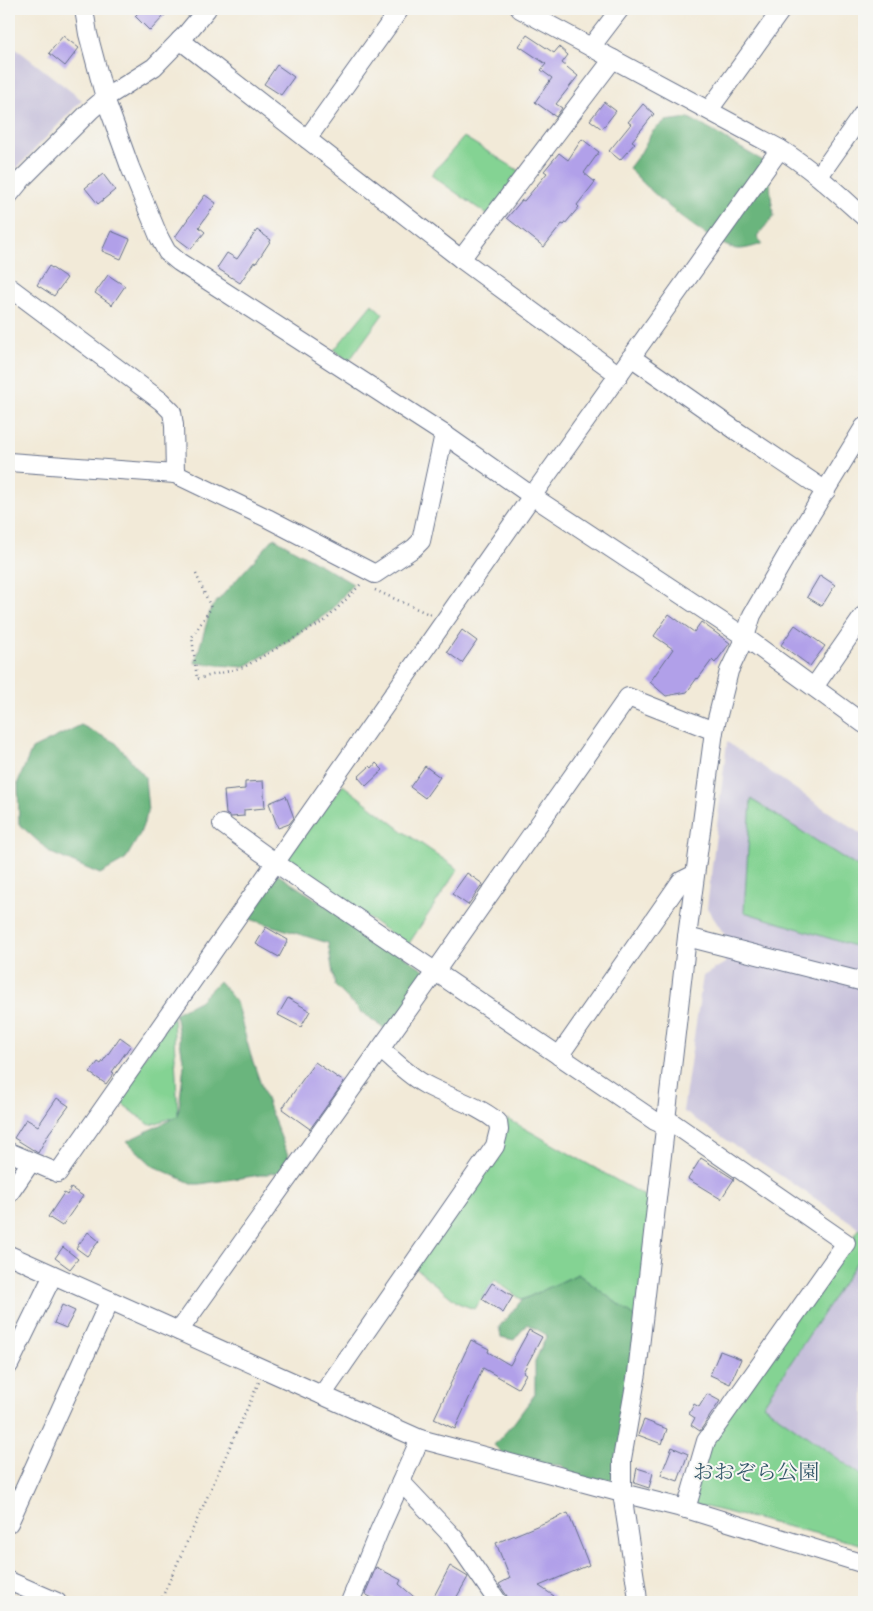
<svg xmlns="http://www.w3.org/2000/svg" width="873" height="1611" font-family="'Sorts Mill Goudy','Noto Serif JP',serif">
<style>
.industrial{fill:#c6c0da}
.green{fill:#84d393;stroke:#508178}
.forest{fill:#6bb57d;stroke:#43726e}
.building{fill:#b1a0e9}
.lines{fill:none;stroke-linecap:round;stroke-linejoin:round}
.minor-casing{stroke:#667089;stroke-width:20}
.path{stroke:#667089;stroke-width:2.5;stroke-dasharray:1 4;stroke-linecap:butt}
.minor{stroke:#fff;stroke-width:18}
.labels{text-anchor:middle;stroke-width:4;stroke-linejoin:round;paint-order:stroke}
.park-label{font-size:21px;fill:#35586b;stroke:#f6f6f2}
</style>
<rect width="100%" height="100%" fill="#f6f6f2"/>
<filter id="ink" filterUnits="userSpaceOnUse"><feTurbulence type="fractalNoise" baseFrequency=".02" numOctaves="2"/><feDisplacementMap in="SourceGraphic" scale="10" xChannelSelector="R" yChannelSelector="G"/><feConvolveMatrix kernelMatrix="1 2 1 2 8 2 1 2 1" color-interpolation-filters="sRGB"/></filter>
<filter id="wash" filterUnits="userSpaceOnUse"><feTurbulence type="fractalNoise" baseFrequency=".0096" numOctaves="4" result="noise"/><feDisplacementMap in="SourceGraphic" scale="20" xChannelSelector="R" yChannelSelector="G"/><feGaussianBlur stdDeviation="1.12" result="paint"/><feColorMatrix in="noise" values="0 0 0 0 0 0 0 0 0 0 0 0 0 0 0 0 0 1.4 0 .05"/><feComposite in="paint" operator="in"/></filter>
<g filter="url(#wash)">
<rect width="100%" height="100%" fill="#f2ead8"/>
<g class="industrial">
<polygon points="9,43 82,100 9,176"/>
<polygon points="727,742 864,836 864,1231 683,1111 703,976 725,963 724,934 707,908"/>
<polygon points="864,1251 864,1477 763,1405"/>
</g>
<g class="green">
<polygon points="464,137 521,172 489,216 431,175"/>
<polygon points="372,304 383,314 349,361 334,350"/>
<polygon points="343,785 404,832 458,869 408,945 284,861"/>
<polygon points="751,799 864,871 864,949 744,912"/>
<polygon points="173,1016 178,1116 150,1125 116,1099"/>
<polygon points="508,1119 657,1203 642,1322 578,1274 522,1300 495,1280 474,1309 458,1303 408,1262 430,1240"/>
<polygon points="860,1228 864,1231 864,1251 763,1405 864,1477 864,1545 693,1504 711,1434"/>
</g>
<g class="forest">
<path d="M689,118c27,14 53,32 80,46l2,33 3,19 -17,20 5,8c-10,3 -21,7 -30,4 -31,-11 -81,-55 -103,-80l12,-16 11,-20 13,-11z"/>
<polygon points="274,538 353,584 329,612 282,645 244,667 195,663 211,608"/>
<polygon points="81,725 116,743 145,777 148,812 139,836 125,860 100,874 51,853 19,824 18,782 32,749"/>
<polygon points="277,874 428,972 391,1033 360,1011 335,986 328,943 243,917"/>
<polygon points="219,981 236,1002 251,1056 270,1110 294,1170 200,1184 193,1184 153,1166 127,1141 178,1116 184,1065 175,1013 199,1001"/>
<polygon points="578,1274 642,1322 622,1479 577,1481 561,1465 513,1464 494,1445 513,1424 535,1394 535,1361 547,1335 527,1324 514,1340 501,1337 499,1327 522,1300"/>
</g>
<g id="blocks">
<g class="building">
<polygon points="142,9 159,9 165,15 150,31 135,16"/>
<polygon points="527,35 554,53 559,47 568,55 562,63 578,76 556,104 562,108 556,117 535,102 552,78 541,70 546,64 519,46"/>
<polygon points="63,36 79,48 65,66 49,53"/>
<polygon points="277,65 294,77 281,95 264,84"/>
<polygon points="604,102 616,111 602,129 590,120"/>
<polygon points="643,104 654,114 632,141 635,143 620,160 609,151 631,124 628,122"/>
<polygon points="582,139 599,152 584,173 595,182 577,205 579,207 564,225 562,224 544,247 507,218 522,200 524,201 547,173 544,171 559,153 568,160"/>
<polygon points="103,174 115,190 98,204 85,188"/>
<polygon points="205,195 216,203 199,227 205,232 191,249 175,237"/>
<polygon points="257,230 271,240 256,263 254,262 240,283 217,268 227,253 237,259"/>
<polygon points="111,231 130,239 121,259 102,251"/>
<polygon points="49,266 67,278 54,296 37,285"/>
<polygon points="108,275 125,286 112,305 95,293"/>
<polygon points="820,575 835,585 822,606 807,597"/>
<polygon points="669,614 694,632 701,622 730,643 715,663 712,660 698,679 697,678 687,692 666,696 650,682 673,649 654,636"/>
<polygon points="795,625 825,646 810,666 781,645"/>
<polygon points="462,630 477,641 462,663 447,652"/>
<polygon points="376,763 383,770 366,786 358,777 370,766 372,768"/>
<polygon points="425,766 440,777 425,798 410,787"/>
<polygon points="263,781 265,808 244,810 244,816 231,817 226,814 224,791 245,789 245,782"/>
<polygon points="286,796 294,818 289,824 278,828 269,803"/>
<polygon points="467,873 483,884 468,905 452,894"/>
<polygon points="266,927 288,940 279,957 256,944"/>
<polygon points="288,998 310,1011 301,1027 278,1015"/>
<polygon points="120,1037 131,1045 112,1072 114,1073 106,1084 90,1073 98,1062 101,1064"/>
<polygon points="315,1062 344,1082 310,1129 282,1109"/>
<polygon points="57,1098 69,1106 49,1133 38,1153 14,1138 26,1119 38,1126"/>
<polygon points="701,1158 734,1179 721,1199 688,1179"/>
<polygon points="71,1188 83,1196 62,1226 48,1217 64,1193 67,1195"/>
<polygon points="88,1232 99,1241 87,1256 76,1248"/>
<polygon points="63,1247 78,1259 70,1269 55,1258"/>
<polygon points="492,1283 513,1296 503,1313 482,1299"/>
<polygon points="62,1305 75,1311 66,1328 54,1323"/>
<polygon points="529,1330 542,1337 523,1372 526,1374 518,1388 483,1368 455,1429 434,1419 471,1340 489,1349 488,1352 510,1365"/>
<polygon points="720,1351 741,1359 730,1384 710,1375"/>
<polygon points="707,1394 720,1401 700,1431 691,1425 695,1418 689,1414 694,1404 699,1407"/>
<polygon points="644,1420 667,1429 662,1444 638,1435"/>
<polygon points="672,1447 688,1454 678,1481 661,1475"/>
<polygon points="637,1468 653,1473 649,1488 634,1483"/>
<polygon points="568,1513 589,1565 539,1586 554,1596 548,1602 508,1602 507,1596 499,1584 510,1578 496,1543"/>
<polygon points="450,1566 468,1577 454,1602 431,1602"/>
<polygon points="376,1567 401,1580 399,1584 420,1602 379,1602 365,1594"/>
</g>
</g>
</g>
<g filter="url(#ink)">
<use href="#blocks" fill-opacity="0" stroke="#667089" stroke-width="1"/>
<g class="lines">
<g class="minor-casing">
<g id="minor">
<polyline points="84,9 88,34 105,98 130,167 159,237 167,252 179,262 444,434 532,496 745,637 864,724"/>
<path d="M520,9l260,140c31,19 57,44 84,68"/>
<polyline points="180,40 461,259 619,375"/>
<polyline points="591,47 620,9"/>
<polyline points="709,110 782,9"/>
<polyline points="307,139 400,9"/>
<polyline points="819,176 864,112"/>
<polyline points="9,195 22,179 91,110 105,98 154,67 187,33 207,9"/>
<polyline points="461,259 613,59"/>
<polyline points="9,287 161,401 172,412 174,425 175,474"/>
<polyline points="631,357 738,432 826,491"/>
<polyline points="9,462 175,474 267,518 375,574 414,548 421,541 444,434"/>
<polyline points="814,687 864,615"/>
<polyline points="222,824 283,868 655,1121 666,1126"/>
<polyline points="687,937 864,982"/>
<polyline points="559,1056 681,881 695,874"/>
<polyline points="667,1119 846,1243 706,1441 686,1509"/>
<polyline points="9,1152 58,1173 532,496 780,149"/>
<polyline points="9,1194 31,1162"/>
<polyline points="9,1255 420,1439 622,1493 686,1509 864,1564"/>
<polyline points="179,1331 435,972 628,697 714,731"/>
<polyline points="9,1365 53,1275"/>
<path d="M322,1395l173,-249 4,-16 -1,-8c-22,-18 -48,-24 -72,-37 -17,-9 -31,-24 -46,-36"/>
<polyline points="401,1482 454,1538 498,1602"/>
<polyline points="9,1523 110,1300"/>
<polyline points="9,1581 57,1602"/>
<polyline points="350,1602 379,1531 420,1439"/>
<polyline points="638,1602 637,1592 622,1493 622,1459 637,1373 687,937 714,731 729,671 745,637 752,615 802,529 864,427"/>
</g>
</g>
<g class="path">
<polyline points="196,574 211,608 192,637 197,679 244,667 326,620 361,584"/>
<polyline points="375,590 431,615"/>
<polyline points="160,1602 259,1382"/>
</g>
<use href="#minor" class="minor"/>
</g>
</g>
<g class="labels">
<g class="park-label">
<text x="756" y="1479">おおぞら公園</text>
</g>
</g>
<rect width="873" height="1611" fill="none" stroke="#f6f6f2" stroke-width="30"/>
</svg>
